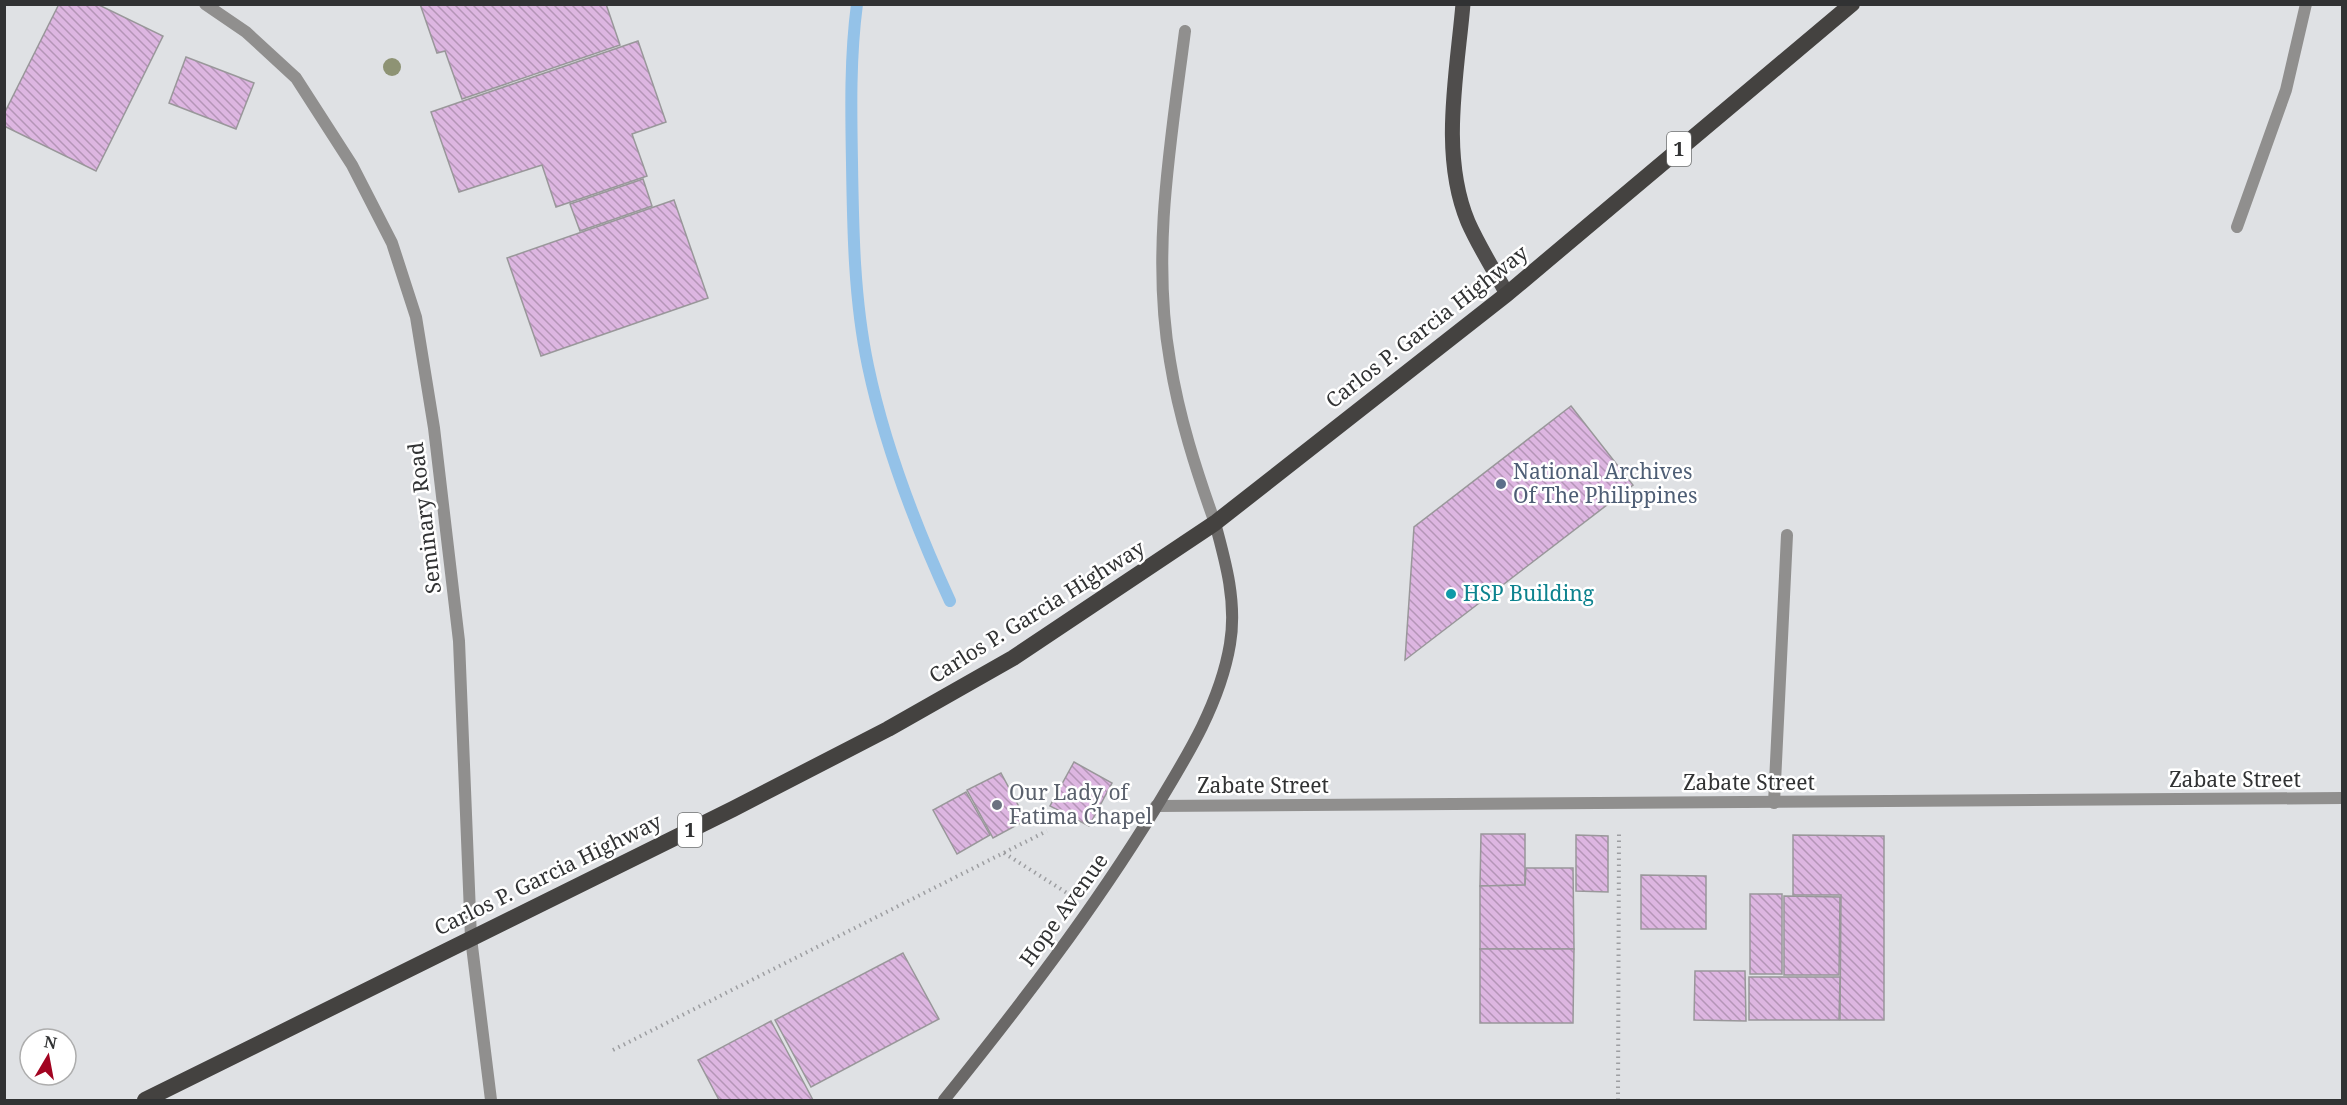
<svg xmlns="http://www.w3.org/2000/svg" width="2347" height="1105" font-family="'Noto Serif',serif">
<style>
.lines{fill:none;stroke-linecap:round;stroke-linejoin:round}
.stream{stroke:#94c2e8;stroke-width:12}
.building{fill:url(#building-back-hatch);stroke:#99979a;stroke-width:1.5}
.path{stroke:#9d9ea1;stroke-width:4;stroke-dasharray:1.5 4.5;stroke-linecap:butt}
.service{stroke:#908f8e;stroke-width:12}
.minor{stroke:#908f8e;stroke-width:12}
.secondary{stroke:#6a6867;stroke-width:12}
.primary{stroke:#4f4d4c;stroke-width:15}
.trunk{stroke:#444240;stroke-width:16}
.tree{fill:#8e9374}
.service-dot{fill:#5c6f8a;stroke:#fff;stroke-width:2}
.culture-dot{fill:#0f9aa8;stroke:#fff;stroke-width:2}
.worship-dot{fill:#6b7280;stroke:#fff;stroke-width:2}
.labels{text-anchor:middle;stroke-width:5;stroke-linejoin:round;paint-order:stroke}
.shield{fill:#fff;stroke:#6f7070;stroke-width:1.5}
.shield-label{font-size:20px;font-weight:bold;fill:#313233}
.street-label{font-size:21px;fill:#313233;stroke:#fff}
.service-label{font-size:21px;fill:#4e5e75;stroke:#fff;text-anchor:start}
.culture-label{font-size:21px;fill:#0d838f;stroke:#fff;text-anchor:start}
.worship-label{font-size:21px;fill:#5b616d;stroke:#fff;text-anchor:start}
</style>
<defs>
<pattern id="building-back-hatch" width="6" height="6" patternUnits="userSpaceOnUse" patternTransform="scale(1.5)"><rect width="6" height="6" fill="#ddb6e1"/><path d="M-1 5l2 2M0 0l6 6M5-1l2 2" fill="none" stroke="#b495b7"/></pattern>
</defs>
<rect width="100%" height="100%" fill="#dfe1e4"/>
<g class="lines">
<path class="stream" d="M857,4c-7,53 -6,105 -5,159 1,67 2,137 16,203 17,81 47,159 82,235"/>
</g>
<g class="building">
<polygon points="59,4 97,4 163,36 96,171 4,126 4,114"/>
<polygon points="420,4 606,4 620,45 462,99 445,51 437,53"/>
<polygon points="638,41 666,122 632,134 647,176 556,207 542,165 459,192 431,112"/>
<polygon points="186,57 254,83 236,129 169,103"/>
<polygon points="643,179 652,206 580,231 570,204"/>
<polygon points="674,200 708,298 541,356 507,258"/>
<polygon points="1571,406 1633,485 1405,660 1414,527"/>
<polygon points="1074,762 1112,783 1089,826 1050,806"/>
<polygon points="1001,773 1026,820 993,838 967,790"/>
<polygon points="966,792 990,835 957,854 933,810"/>
<polygon points="1481,834 1525,834 1525,885 1480,886"/>
<polygon points="1576,835 1608,836 1608,892 1576,891"/>
<polygon points="1793,835 1884,836 1884,1020 1840,1020 1841,895 1793,895"/>
<polygon points="1526,868 1573,868 1574,949 1480,949 1480,886 1525,885"/>
<polygon points="1641,875 1706,876 1706,929 1641,929"/>
<rect x="1750" y="894" width="32" height="80"/>
<polygon points="1784,896 1840,897 1839,975 1784,975"/>
<polygon points="1480,949 1574,949 1573,1023 1480,1023"/>
<polygon points="903,953 939,1019 811,1087 775,1020"/>
<polygon points="1695,971 1745,971 1746,1021 1694,1020"/>
<polygon points="1749,977 1840,977 1839,1020 1749,1020"/>
<polygon points="771,1021 813,1100 719,1100 698,1060"/>
</g>
<g class="lines">
<g class="path">
<polyline points="1004,853 1067,893"/>
<polyline points="613,1050 1047,831"/>
<polyline points="1618,1100 1619,831"/>
</g>
<g class="service">
<path d="M1185,31c-14,109 -34,221 -15,330 9,56 26,109 45,162"/>
<polyline points="2237,227 2286,90 2306,4"/>
</g>
<g class="minor">
<polyline points="205,4 246,32 296,78 352,165 392,243 416,317 434,428 459,641 471,938 491,1100"/>
<polyline points="1774,803 1787,535"/>
<polyline points="1156,806 2342,798"/>
</g>
<path class="secondary" d="M944,1100c75,-93 148,-188 211,-291 31,-51 65,-105 75,-165 7,-41 -4,-81 -15,-121"/>
<path class="primary" d="M1463,4c-6,70 -23,151 5,218 11,25 26,48 39,72"/>
<polyline class="trunk" points="145,1100 733,809 888,729 1013,658 1215,523 1507,294 1852,4"/>
</g>
<circle class="tree" cx="392" cy="67" r="9"/>
<circle class="service-dot" cx="1501" cy="484" r="6"/>
<circle class="culture-dot" cx="1451" cy="594" r="6"/>
<circle class="worship-dot" cx="997" cy="805" r="6"/>
<g class="labels">
<g class="shield">
<rect x="1667" y="132" width="24" height="34" rx="4.5"/>
<rect x="678" y="813" width="24" height="34" rx="4.5"/>
</g>
<g class="shield-label">
<text x="1679" y="156">1</text>
<text x="690" y="837">1</text>
</g>
<g class="street-label">
<text transform="translate(1427 327) rotate(-38)" y="7">Carlos P. Garcia Highway</text>
<text transform="translate(425 518) rotate(-97)" y="7">Seminary Road</text>
<text transform="translate(1037 612) rotate(-32)" y="7">Carlos P. Garcia Highway</text>
<text x="2235" y="787">Zabate Street</text>
<text x="1749" y="790">Zabate Street</text>
<text x="1263" y="793">Zabate Street</text>
<text transform="translate(548 875) rotate(-26)" y="7">Carlos P. Garcia Highway</text>
<text transform="translate(1064 910) rotate(-54)" y="7">Hope Avenue</text>
</g>
<g class="service-label">
<text x="1513" y="479">National Archives<tspan x="1513" dy="24">Of The Philippines</tspan></text>
</g>
<g class="culture-label">
<text x="1463" y="601">HSP Building</text>
</g>
<g class="worship-label">
<text x="1009" y="800">Our Lady of<tspan x="1009" dy="24">Fatima Chapel</tspan></text>
</g>
</g>
<rect width="2347" height="1105" fill="none" stroke="#313233" stroke-width="12"/>
<g transform="translate(48 1057) rotate(10)"><circle r="28" fill="#ffffff" stroke="#adadad" stroke-width="1.5"/>
<path d="M0-4.5L10 22L0 15L-10 22Z" fill="#a20421"/>
<text y="-9" font-size="16" font-weight="bold" text-anchor="middle" fill="#313233">N</text>
</g>
</svg>
